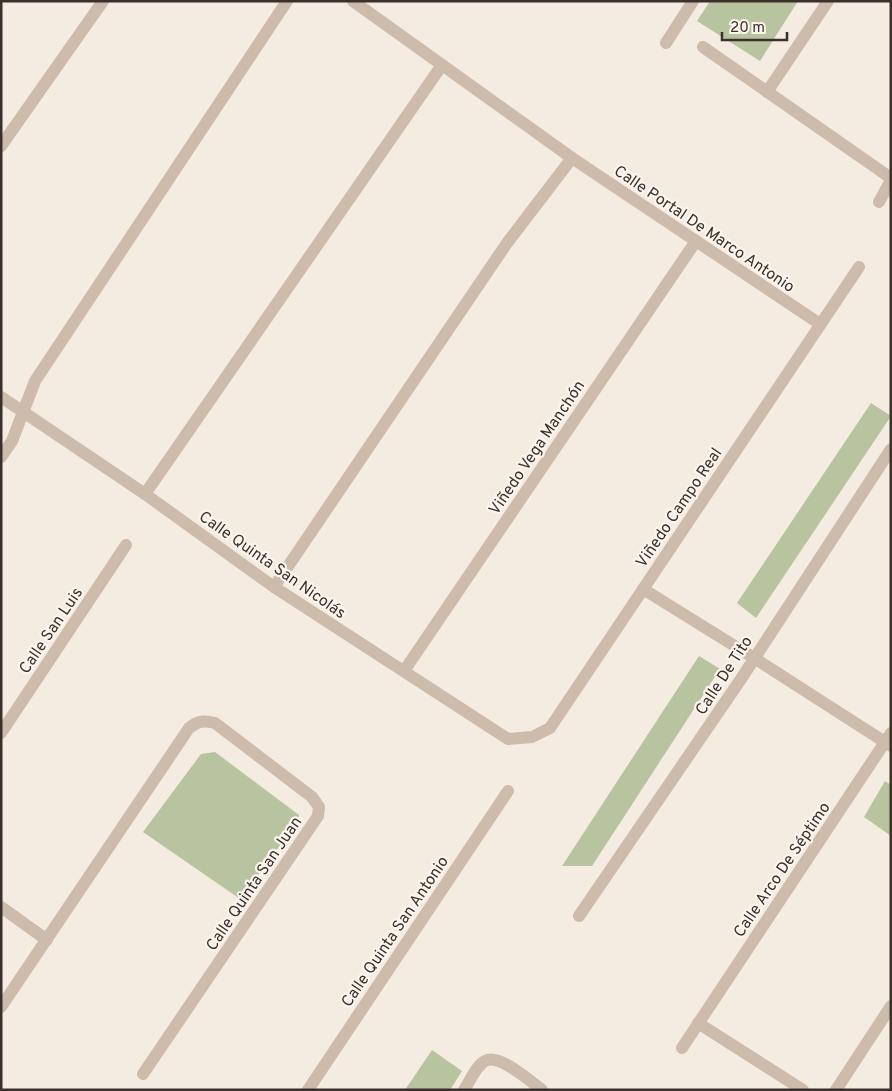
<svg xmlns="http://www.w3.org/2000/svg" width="892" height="1091" font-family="Overpass,sans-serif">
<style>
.green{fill:#b8c4a0}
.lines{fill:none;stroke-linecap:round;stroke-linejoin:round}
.minor{stroke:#cdbbac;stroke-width:12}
.labels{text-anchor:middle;stroke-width:4.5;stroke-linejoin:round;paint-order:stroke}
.street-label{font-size:16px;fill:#3b302b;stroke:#fbf5ee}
</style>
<rect width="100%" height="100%" fill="#f4ebe1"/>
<g class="green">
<polygon points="710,1 798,1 760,61 697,21"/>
<polygon points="871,403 891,416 756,618 737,603"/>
<polygon points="699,656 720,669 592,866 562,866"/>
<polygon points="215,752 299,815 298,821 240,899 143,832 201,754"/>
<polygon points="885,781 891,785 891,836 864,817"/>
<polygon points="432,1050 462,1071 450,1090 405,1090"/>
</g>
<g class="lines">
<g class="minor">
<polyline points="353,1 572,158 820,324"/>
<polyline points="666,43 693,1"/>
<polyline points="703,47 891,178"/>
<polyline points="767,92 828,1"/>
<polyline points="1,146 103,1"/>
<polyline points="879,202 891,180"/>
<polyline points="1,397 145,494 274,587 508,739 532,737 550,728 859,267"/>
<polyline points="1,457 12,441 35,381 287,1"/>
<polyline points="145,494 442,65"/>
<polyline points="274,587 507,243 572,158"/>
<polyline points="643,589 754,658 891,746"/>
<polyline points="404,671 696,241"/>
<polyline points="1,733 126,545"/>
<polyline points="1,907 47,940"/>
<polyline points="579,916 741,679 891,449"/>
<path d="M1,1007l188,-279c9,-7 15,-8 26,-5l97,74 7,10 -1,9 -175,258"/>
<polyline points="698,1023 803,1090"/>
<polyline points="682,1048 891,733"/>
<polyline points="308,1090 508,791"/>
<path d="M464,1090c6,-9 12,-24 21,-29 14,-8 45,20 57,29"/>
<polyline points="836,1090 891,1006"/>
</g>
</g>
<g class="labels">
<g class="street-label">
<text transform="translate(705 228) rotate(34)" y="6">Calle Portal De Marco Antonio</text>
<text transform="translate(536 447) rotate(-56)" y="6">Viñedo Vega Manchón</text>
<text transform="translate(678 507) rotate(-56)" y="6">Viñedo Campo Real</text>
<text transform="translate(273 564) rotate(35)" y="6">Calle Quinta San Nicolás</text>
<text transform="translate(50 630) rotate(-56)" y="6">Calle San Luis</text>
<text transform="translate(723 675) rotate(-57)" y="6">Calle De Tito</text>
<text transform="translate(781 869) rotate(-56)" y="6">Calle Arco De Séptimo</text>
<text transform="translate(253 883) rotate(-56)" y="6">Calle Quinta San Juan</text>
<text transform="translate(394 931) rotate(-56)" y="6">Calle Quinta San Antonio</text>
</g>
</g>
<rect width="892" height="1091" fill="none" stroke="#3b302b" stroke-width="5"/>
<path d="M722 32v8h65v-8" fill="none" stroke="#3b302b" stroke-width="2.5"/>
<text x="730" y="32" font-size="15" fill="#3b302b" stroke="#fbf5ee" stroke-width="4" paint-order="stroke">20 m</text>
</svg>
